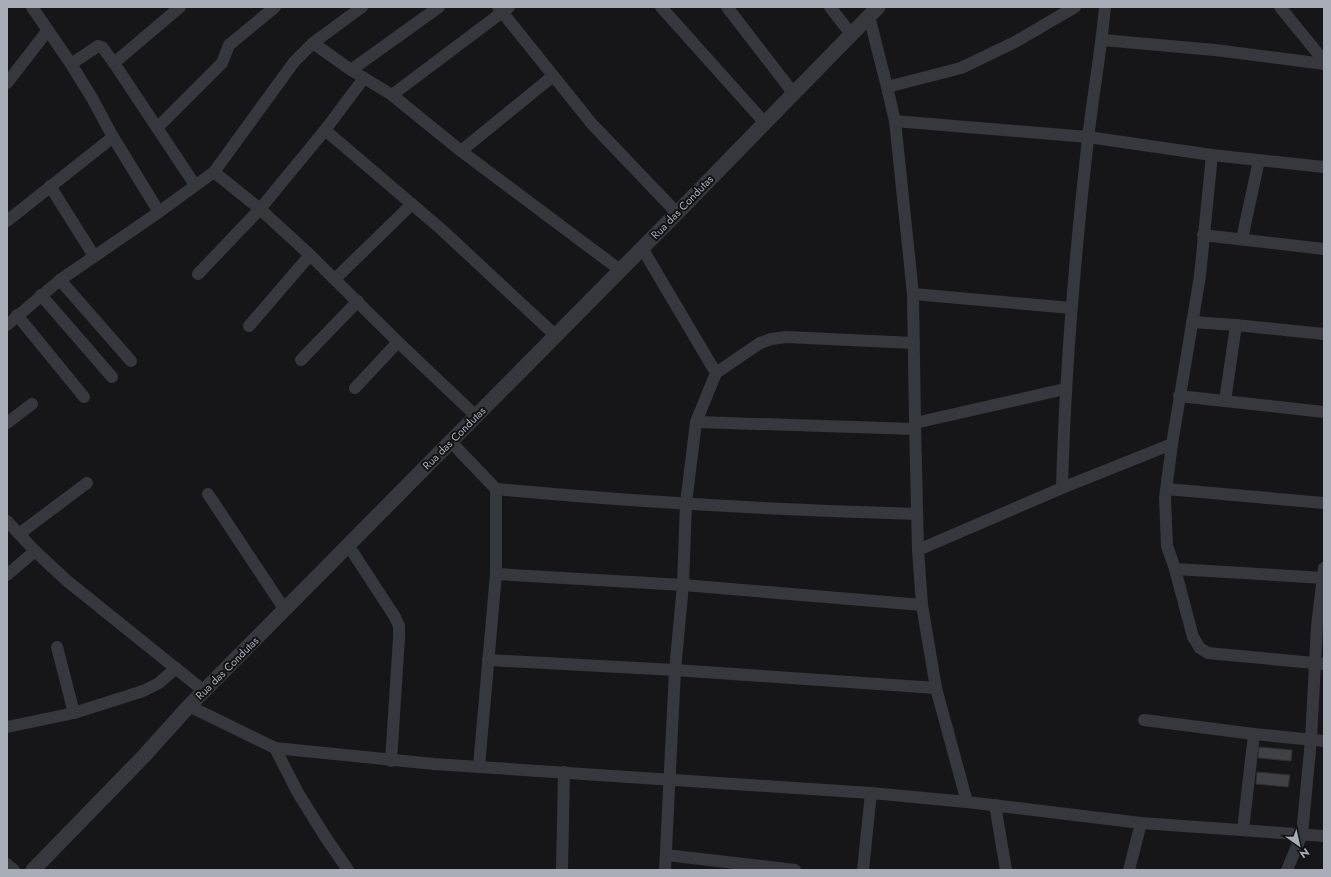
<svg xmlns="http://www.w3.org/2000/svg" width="1331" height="877" font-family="Jost,sans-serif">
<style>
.building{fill:#404145;stroke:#303034}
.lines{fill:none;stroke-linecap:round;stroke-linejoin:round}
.minor{stroke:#37383d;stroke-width:12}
.tertiary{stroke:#37383d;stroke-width:15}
.labels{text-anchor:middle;stroke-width:4;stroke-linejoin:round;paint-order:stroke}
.street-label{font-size:11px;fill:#a8adb8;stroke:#111113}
</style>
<rect width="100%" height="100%" fill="#161618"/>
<g class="building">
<polygon points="1259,747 1292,750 1291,761 1258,758"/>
<polygon points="1257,772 1290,775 1288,787 1256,784"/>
</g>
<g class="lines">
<g class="minor">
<polyline points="32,7 71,64 92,98 113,137 159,212"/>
<polyline points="498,7 592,124 677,213"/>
<polyline points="661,7 765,123"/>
<polyline points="727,7 794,94"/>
<polyline points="830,7 851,34"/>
<polyline points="1280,7 1324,61"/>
<polyline points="869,16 887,87 895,121 913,294 915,423 918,550 922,605 936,688 967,802"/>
<polyline points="1102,40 1215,50 1324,64"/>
<polyline points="313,43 351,70 392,95 461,151 620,270"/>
<polyline points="114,63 180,7"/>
<polyline points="71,64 98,46 102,47 114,63 195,185"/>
<polyline points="351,70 439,7"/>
<polyline points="7,83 48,30"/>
<polyline points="887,87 961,68 1015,42 1075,7"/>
<polyline points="392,95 509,7"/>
<polyline points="895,121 1088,137 1212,155 1324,167"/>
<polyline points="157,128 222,63 229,45 275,7"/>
<polyline points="325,130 441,229 556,336"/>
<polyline points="461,151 553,76"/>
<polyline points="1212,155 1200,276 1172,444 1165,498 1167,546 1175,569 1193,637 1200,648 1208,653 1324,664"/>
<polyline points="214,172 260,209 310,255 398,342 476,416"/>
<polyline points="50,186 94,256"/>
<polyline points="7,221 113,137"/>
<polyline points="1203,235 1324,249"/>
<polyline points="1242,239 1259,160"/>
<polyline points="642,248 716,373 696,422 686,503 683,585 675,670 665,870"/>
<polyline points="198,274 260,209 325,130 364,78"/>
<polyline points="335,279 412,204"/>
<polyline points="60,280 131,361"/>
<polyline points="913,294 1071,308"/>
<polyline points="41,295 112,377"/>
<polyline points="17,315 84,397"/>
<polyline points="1192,322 1236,325 1324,334"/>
<polyline points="7,325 60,280 159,212 214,172 294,62 313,43 362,7"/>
<polyline points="249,326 310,255"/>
<polyline points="301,360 358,301"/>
<polyline points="716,373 760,343 771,339 786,337 914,343"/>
<polyline points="355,388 398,342"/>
<polyline points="1179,396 1324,412"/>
<polyline points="1225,401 1236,325"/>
<polyline points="696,422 915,429"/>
<polyline points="7,423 32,404"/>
<polyline points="915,423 1065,389"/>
<polyline points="451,442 496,489 496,574 479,766"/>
<path d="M1062,488c3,-117 13,-233 26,-349 5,-44 13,-88 17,-132"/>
<path d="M496,489c140,13 281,21 421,25"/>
<polyline points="1167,489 1324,503"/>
<polyline points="208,494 285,610"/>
<polyline points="7,521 35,551 66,580 204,691"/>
<polyline points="19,534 87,483"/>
<polyline points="348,545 395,617 399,626 399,638 391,761"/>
<polyline points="918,550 1062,488 1172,444"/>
<polyline points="1175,569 1324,578"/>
<polyline points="496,574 683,585 922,605"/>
<polyline points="7,575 35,551"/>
<polyline points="57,647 74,713"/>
<polyline points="488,660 675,670 936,688"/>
<polyline points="189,706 275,748 434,764 871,793 967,802 1141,823 1324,836"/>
<polyline points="1144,720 1254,734 1324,741"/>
<polyline points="7,727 74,713 143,691 159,683 176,668"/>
<polyline points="275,748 298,793 326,838 348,870"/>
<polyline points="995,805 1006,870"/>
<polyline points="1243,830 1254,734"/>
<polyline points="666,855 795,870"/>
<polyline points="7,864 14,870"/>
<polyline points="562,870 564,772"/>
<polyline points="863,870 871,793"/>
<polyline points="1129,870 1141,823"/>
<polyline points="1287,870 1302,834 1311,740 1317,626 1324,568"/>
</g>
<polyline class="tertiary" points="33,870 143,757 189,706 677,213 878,7"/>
</g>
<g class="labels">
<g class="street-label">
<text transform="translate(682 207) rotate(-46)" y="4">Rua das Condutas</text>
<text transform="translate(454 438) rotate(-45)" y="4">Rua das Condutas</text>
<text transform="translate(227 668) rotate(-45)" y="4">Rua das Condutas</text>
</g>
</g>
<rect width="1331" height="877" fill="none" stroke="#a8adb8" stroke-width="16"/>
<g transform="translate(1299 845) rotate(146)" stroke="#111113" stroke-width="3" paint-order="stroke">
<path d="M0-3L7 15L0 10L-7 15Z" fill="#a8adb8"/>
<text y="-6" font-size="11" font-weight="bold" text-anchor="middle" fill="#a8adb8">N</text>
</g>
</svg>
